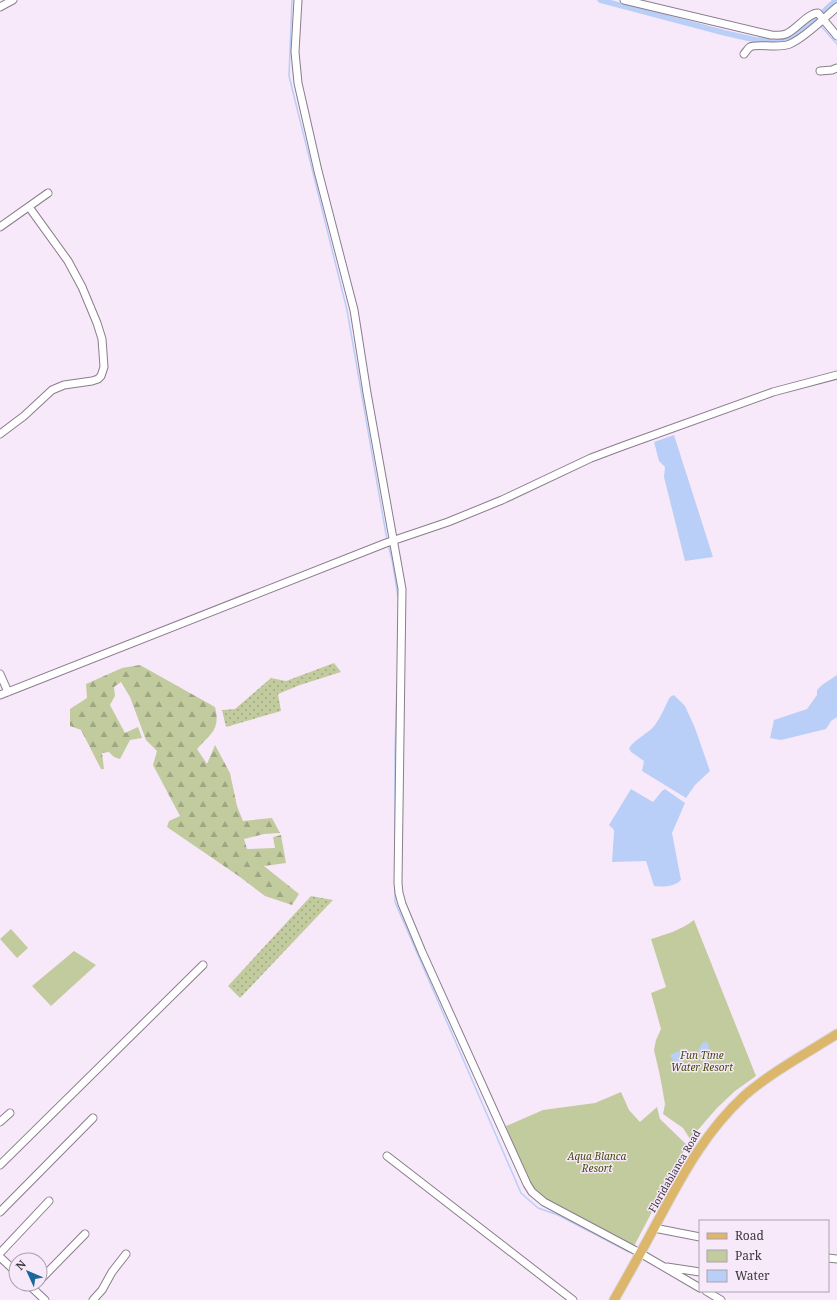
<svg xmlns="http://www.w3.org/2000/svg" width="837" height="1300" viewBox="0 0 837 1300" font-family="'Noto Serif',serif">
	<style>
		.grass { fill: url(#grass-dots) }
		.forest { fill: url(#forest-firs) }
		.green { fill: #c2cb9e }
		.water { fill: #b9cff7 }
		.lines { fill: none; stroke-linecap: round; stroke-linejoin: round }
		.stream { stroke: #b9cff7; stroke-width: 1.5 }
		.canal { stroke: #b9cff7; stroke-width: 5.5 }
		.minor-casing { stroke: #8a7d8c; stroke-width: 9 }
		.major-casing { stroke: #d8d7d8; stroke-width: 11 }
		.minor { stroke: #fff; stroke-width: 7 }
		.major { stroke: #dcb66b; stroke-width: 9 }
		.labels { text-anchor: middle; stroke-width: 3; stroke-linejoin: round; paint-order: stroke }
		.park-label { font-size: 10px; font-style: italic; fill: #434b09; stroke: #f8e9fa }
		.street-label { font-size: 10px; fill: #3b353c; stroke: #f8e9fa }
	</style>
	<defs>
		<pattern id="grass-dots" width="8" height="8" patternUnits="userSpaceOnUse"><rect width="8" height="8" fill="#c2cb9e"/><path d="M2 2h.1M6 6h.1" fill="none" stroke="#9fa682" stroke-width="1.8" stroke-linecap="round"/></pattern>
		<pattern id="forest-firs" width="22" height="20" patternUnits="userSpaceOnUse"><rect width="22" height="20" fill="#c2cb9e"/><path d="M5 1l3.5 6h-7zM16 11l3.5 6h-7z" fill="#9fa682"/></pattern>
	</defs>
	<rect width="100%" height="100%" fill="#f8e9fa"/>
	<path class="grass" d="M334,663L341,672L300,685L278,694L281,711L226,727L222,710L235,709L271,678L286,681Z
		M311,896L333,900L240,998L228,986Z"/>
	<path class="forest" d="M140,665L215,707C221,730 210,734 197,749L207,764L215,745L230,773L237,806L243,821L272,818L280,833L264,834L244,839L247,849L275,848L273,837L281,835L286,863L264,866L299,894L292,905L265,896L240,877L167,827L169,821L180,816L153,765L157,751L146,740L130,697L121,682L114,687L115,696L110,705L125,733L138,727L142,738L130,740L120,759L114,757L109,752L102,753L104,769H101L81,730L70,726V709L87,698L86,684L122,668Z"/>
	<path class="green" d="M694,920L756,1076L735,1091L717,1108L690,1139L683,1128L663,1114L665,1104L660,1076L654,1050L656,1040L661,1029L651,993L666,987L651,939C667,934 681,930 694,920Z
		M11,929L28,948L17,958L0,939Z
		M74,951L96,965L51,1006L32,986Z
		M621,1092L629,1110L640,1122L657,1107L660,1119L687,1145L633,1248L561,1209L537,1192L531,1184L521,1165L506,1126L543,1110L595,1103Z"/>
	<path class="water" d="M674,435L713,557L685,561L664,477L665,467L659,461L654,442Z
		M837,675V717L831,721L826,729L781,740L770,738L774,720L807,709L817,695V690L822,685Z
		M674,695L685,706L695,728L710,771L695,785L686,798L642,771L644,761L631,752L629,748C636,738 648,734 655,725C661,717 665,706 670,697Z
		M631,789L653,802L662,791L665,789L685,803L672,833L681,880C674,887 663,887 654,886L646,861L612,862L614,833V830L609,825Z
		M707,1042L709,1045L708,1050L713,1058L711,1060L705,1061L702,1055L699,1054L698,1051L702,1043Z
		M686,1048L690,1056L675,1064L670,1055Z"/>
	<g class="lines">
		<path class="stream" d="M292,0L289,76L347,310L387,540
			M820,25L837,44
			M388,544L392,560L398,597
			M395,857V751L397,683
			M395,885V902L521,1193L538,1208L558,1215L629,1252"/>
		<path class="canal" d="M600,0L725,33L756,40H787L818,16
			M822,13L836,0"/>
		<defs>
			<path id="minor" d="M298,0L295,52L298,83L318,171L354,310L367,393L402,589L398,883L399,893L402,904L422,952L527,1184L532,1192L544,1202L640,1253L700,1288
				M624,0L771,35C776,35 781,36 786,34C796,30 808,13 818,13L837,36
				M0,7L13,0
				M744,54C746,52 748,48 750,47C757,43 779,49 790,44C806,37 824,18 837,7
				M820,71L832,70L837,68
				M0,227L48,193
				M0,434L24,416L52,390L64,385L92,381L98,379L101,376L104,367L102,339L97,323L82,287L68,261L29,207
				M0,674L8,692
				M0,695L386,543L448,522L502,500L591,458L623,446L773,392L837,375
				M0,1122L10,1113
				M387,1156L573,1300
				M0,1165L203,965
				M0,1212L93,1118
				M654,1228L700,1237
				M0,1253L49,1201
				M0,1257L16,1272
				M828,1258L837,1259
				M667,1267L700,1272
				M40,1280L85,1234
				M28,1284L45,1300
				M706,1291L721,1300
				M93,1300L102,1290L112,1272L126,1254"/>
			<path id="major" d="M614,1300C630,1272 646,1243 661,1215C684,1172 707,1130 744,1096C770,1073 807,1053 837,1034"/>
		</defs>
		<use href="#minor" class="minor-casing"/>
		<use href="#major" class="major-casing"/>
		<use href="#minor" class="minor"/>
		<use href="#major" class="major"/>
	</g>
	<g class="labels">
		<g class="park-label">
			<text x="702" y="1059">Fun Time<tspan x="702" dy="12">Water Resort</tspan></text>
			<text x="597" y="1160">Aqua Blanca<tspan x="597" dy="12">Resort</tspan></text>
		</g>
		<g class="street-label">
			<text transform="translate(674 1171) rotate(-60)" y="4">Floridablanca Road</text>
		</g>
	</g>
	<rect x="699" y="1220" width="130" height="72" fill="#f8e9fa" stroke="#aca1ae"/>
	<rect x="707" y="1233" width="20" height="6" fill="#dcb66b" stroke="#aca1ae"/>
	<text x="735" y="1240" font-size="12" fill="#3b353c">Road</text>
	<rect x="707" y="1250" width="20" height="12" fill="#c2cb9e" stroke="#aca1ae"/>
	<text x="735" y="1260" font-size="12" fill="#3b353c">Park</text>
	<rect x="707" y="1270" width="20" height="12" fill="#b9cff7" stroke="#aca1ae"/>
	<text x="735" y="1280" font-size="12" fill="#3b353c">Water</text>
	<g transform="translate(28 1272) rotate(314)"><circle r="19" fill="#f8e9fa" stroke="#aca1ae"/>
	<path d="M0-3L7 15L0 10L-7 15Z" fill="#1a679a"/>
	<text y="-6" font-size="11" font-weight="bold" text-anchor="middle" fill="#3b353c">N</text>
	</g>
</svg>
